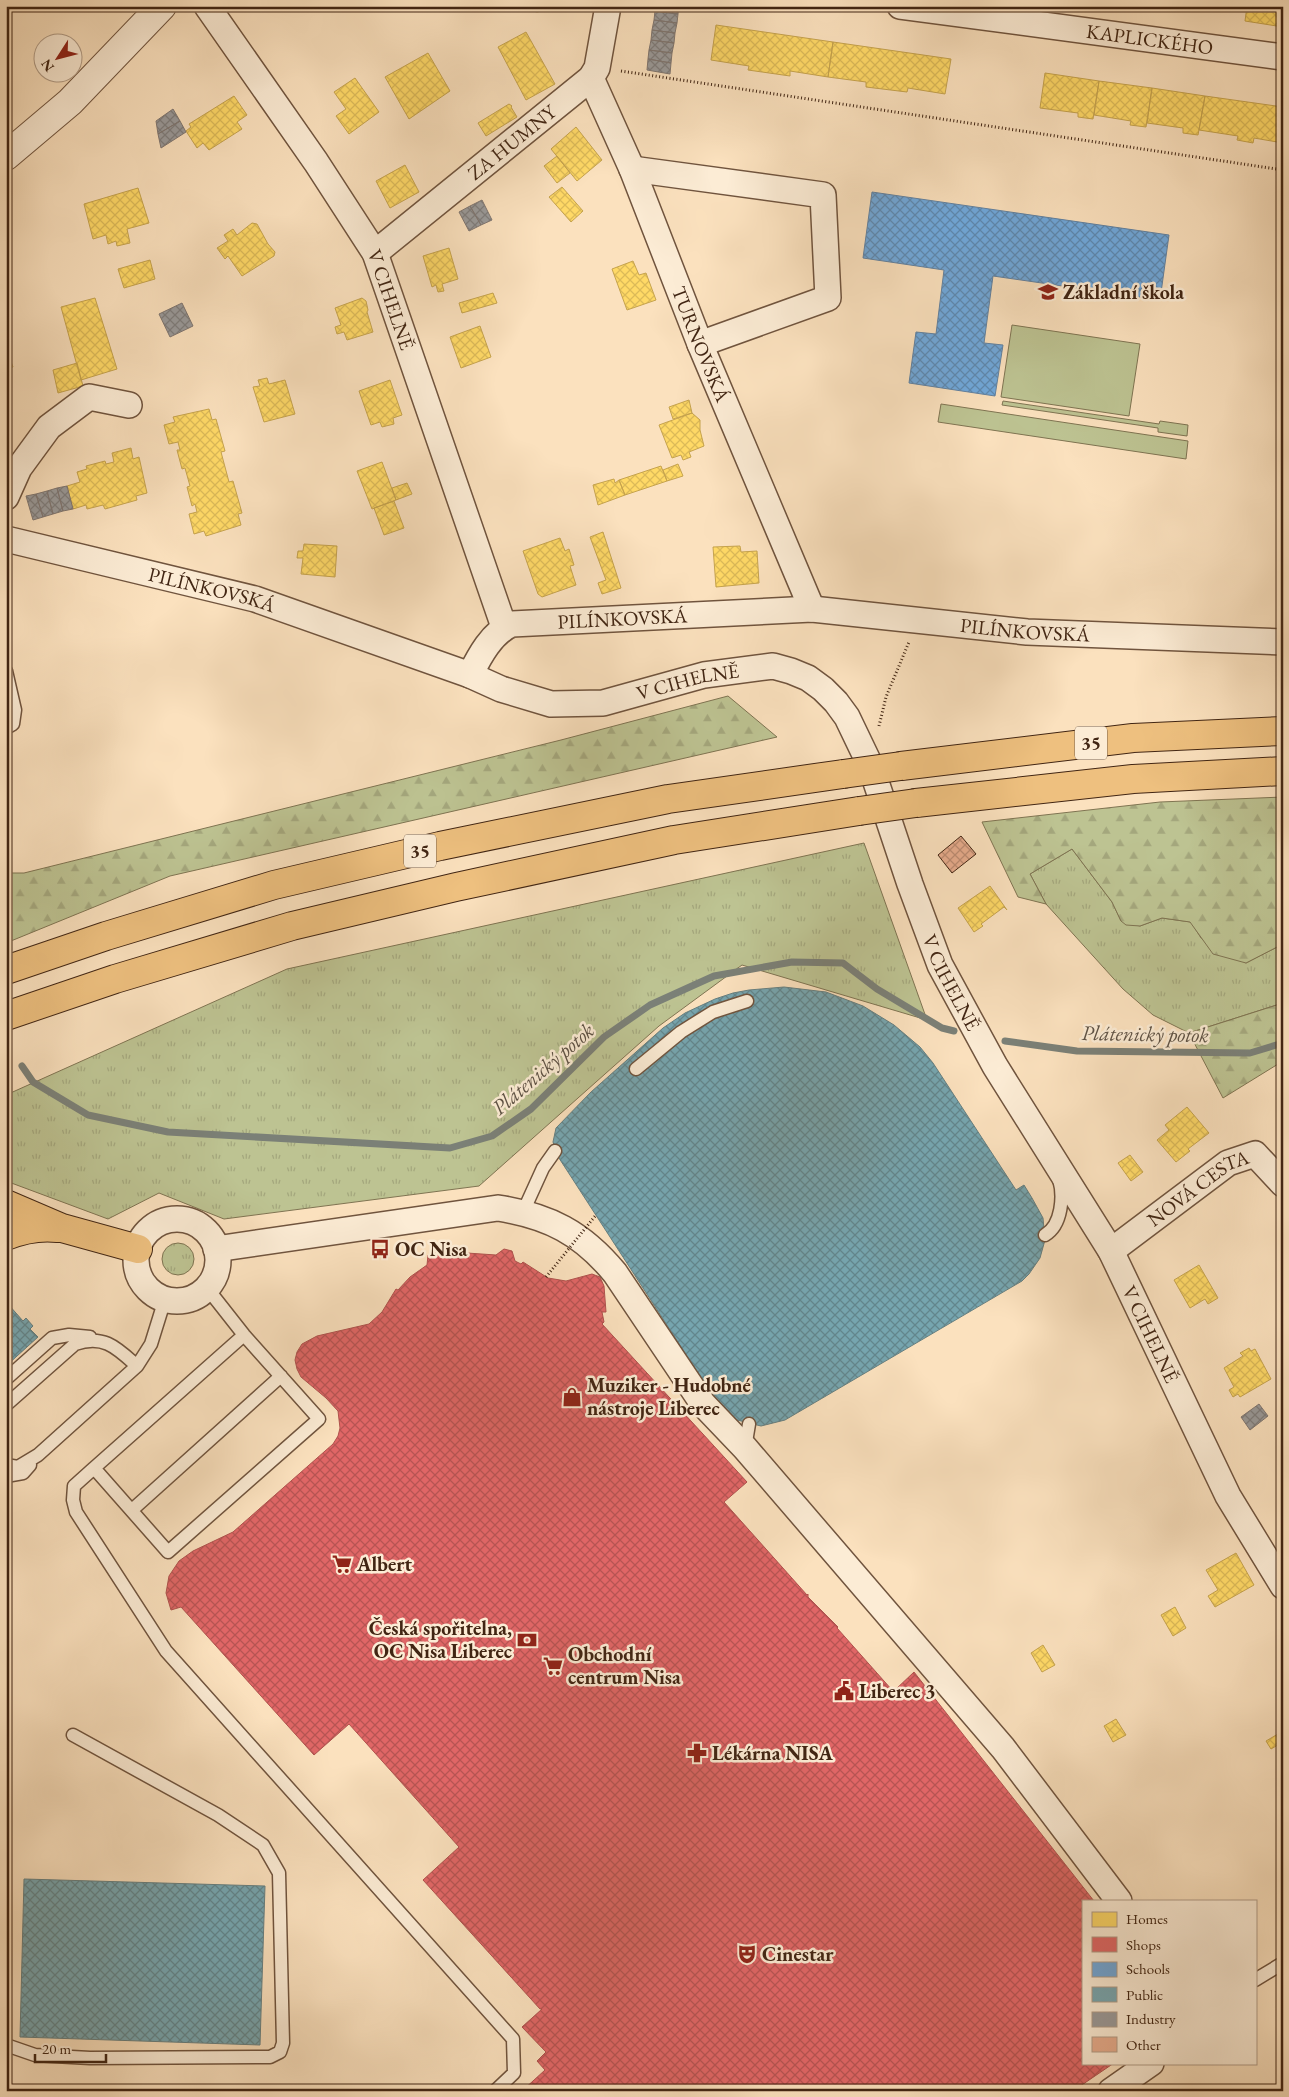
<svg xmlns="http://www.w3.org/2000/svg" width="1289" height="2097" viewBox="0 0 1289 2097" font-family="'EB Garamond',serif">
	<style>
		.grass { fill: url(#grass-tufts); stroke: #7f7452 }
		.forest { fill: url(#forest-firs); stroke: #7f7452 }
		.pitch { fill: #bdc392; stroke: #7f7452 }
		.homes { fill: url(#homes-cross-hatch); stroke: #c6a34d }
		.shops { fill: url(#shops-cross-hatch); stroke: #b0524d }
		.schools { fill: url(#schools-cross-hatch); stroke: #6181a0 }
		.public { fill: url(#public-cross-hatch); stroke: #667f80 }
		.industry { fill: url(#industry-cross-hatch); stroke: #7f7671 }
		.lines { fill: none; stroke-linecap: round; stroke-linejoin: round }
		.stream { stroke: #7b8077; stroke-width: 7 }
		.building { fill: url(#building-cross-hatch); stroke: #412513 }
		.service-casing { stroke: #70543e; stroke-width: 15 }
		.minor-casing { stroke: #70543e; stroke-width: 28 }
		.tertiary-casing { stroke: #70543e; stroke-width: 30 }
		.trunk-casing { stroke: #412513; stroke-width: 30 }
		.path { stroke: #412513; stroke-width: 3; stroke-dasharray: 1 2.5; stroke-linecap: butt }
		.service { stroke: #fcecd5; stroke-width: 12 }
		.minor { stroke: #fcecd5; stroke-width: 25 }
		.tertiary { stroke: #fcecd5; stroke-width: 28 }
		.trunk { stroke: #eec07f; stroke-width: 28 }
		.trunk-bridge-casing { stroke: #412513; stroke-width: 30; stroke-linecap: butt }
		.path-bridge { stroke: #412513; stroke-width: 3; stroke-dasharray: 1 2.5; stroke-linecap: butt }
		.trunk-bridge { stroke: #eec07f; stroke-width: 28 }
		.labels { text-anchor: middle; stroke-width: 5; stroke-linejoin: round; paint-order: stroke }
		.shield { fill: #fcecd5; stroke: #79614d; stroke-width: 1 }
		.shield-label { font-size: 19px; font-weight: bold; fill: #412513 }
		.street-label { font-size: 20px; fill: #412513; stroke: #fcecd5 }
		.poi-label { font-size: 20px; font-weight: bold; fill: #412513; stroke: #fcecd5; text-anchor: start }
		.water-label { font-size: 21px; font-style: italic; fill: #5e5245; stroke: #fcecd5 }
	</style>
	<defs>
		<pattern id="grass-tufts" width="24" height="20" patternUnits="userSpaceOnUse" patternTransform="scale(1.25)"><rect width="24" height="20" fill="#bdc392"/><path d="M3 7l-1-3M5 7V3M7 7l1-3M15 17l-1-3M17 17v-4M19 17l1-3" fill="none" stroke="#a4a77d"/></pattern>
		<pattern id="forest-firs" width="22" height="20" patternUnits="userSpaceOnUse" patternTransform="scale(1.25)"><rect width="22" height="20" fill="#bdc392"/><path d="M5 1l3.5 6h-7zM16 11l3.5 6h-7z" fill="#a4a77d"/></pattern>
		<pattern id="homes-cross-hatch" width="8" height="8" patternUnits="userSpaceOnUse" patternTransform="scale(1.25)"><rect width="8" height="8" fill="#ffd966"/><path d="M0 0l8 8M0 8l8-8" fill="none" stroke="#dcba58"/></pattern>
		<pattern id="shops-cross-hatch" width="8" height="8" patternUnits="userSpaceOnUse" patternTransform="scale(1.25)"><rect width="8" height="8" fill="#e06666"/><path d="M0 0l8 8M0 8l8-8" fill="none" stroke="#b75453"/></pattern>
		<pattern id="schools-cross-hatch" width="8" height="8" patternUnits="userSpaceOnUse" patternTransform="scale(1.25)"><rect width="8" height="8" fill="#6fa8dc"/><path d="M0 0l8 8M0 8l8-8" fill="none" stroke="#5d89b1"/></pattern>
		<pattern id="public-cross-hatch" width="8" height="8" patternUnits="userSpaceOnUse" patternTransform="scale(1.25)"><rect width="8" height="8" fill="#76a5af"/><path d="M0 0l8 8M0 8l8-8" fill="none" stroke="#62868d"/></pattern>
		<pattern id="industry-cross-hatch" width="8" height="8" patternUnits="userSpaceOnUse" patternTransform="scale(1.25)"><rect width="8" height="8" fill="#999"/><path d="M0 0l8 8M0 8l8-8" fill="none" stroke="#7e7d7c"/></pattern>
		<pattern id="building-cross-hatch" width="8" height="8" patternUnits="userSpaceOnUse" patternTransform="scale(1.25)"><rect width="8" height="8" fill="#e7ac8d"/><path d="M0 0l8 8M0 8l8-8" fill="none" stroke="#bd8c72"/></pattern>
	</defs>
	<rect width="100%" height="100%" fill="#fbe1be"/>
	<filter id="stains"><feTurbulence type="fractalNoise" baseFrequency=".004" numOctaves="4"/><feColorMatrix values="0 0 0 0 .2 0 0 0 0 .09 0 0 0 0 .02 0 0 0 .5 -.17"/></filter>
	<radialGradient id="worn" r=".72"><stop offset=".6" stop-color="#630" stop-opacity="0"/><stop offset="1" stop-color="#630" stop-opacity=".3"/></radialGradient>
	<path class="grass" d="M864,843L927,1020L742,965L659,1026L479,1186L224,1219L159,1193L108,1219L6,1181V1095L287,969Z
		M1072,849L1112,902L1121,921L1140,926L1162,918L1191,922L1201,938L1246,963L1283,944V1003L1189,1033L1153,1015L1123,989L1046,904L1030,874Z
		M162 1259a16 16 0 1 1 32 0a16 16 0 1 1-32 0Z"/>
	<path class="forest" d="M728,696L777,737L170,876L6,943V873H24L561,740Z
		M1283,797V944L1246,963L1213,954L1190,922L1162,918L1140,926L1126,925L1121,921L1112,902L1072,849L1030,874L1046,904L1018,897L982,822L1160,802Z
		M1283,1003V1061L1223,1098L1189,1033Z"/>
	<path class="pitch" d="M1012,325L1140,344L1129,416L1001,397Z
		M1003,401L1159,424L1160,421L1188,425L1187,436L1158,432V428L1002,405Z
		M941,404L1188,441L1186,459L938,422Z"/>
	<path class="homes" d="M530,6H555V8L537,12L533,11Z
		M1247,6H1283V27L1245,21Z
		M716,25L833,42L828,77L790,71V76L748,70L749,66L711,60Z
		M526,32L555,84L526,100L498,47Z
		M833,42L951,59L945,94L908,88L907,92L866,87V82L828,77Z
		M428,53L450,91L409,119L385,77Z
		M1045,73L1099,81L1093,119L1078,117V113L1040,108Z
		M355,78L379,112L349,134L336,116L346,109L334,92Z
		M1099,81L1152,88L1146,127L1130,125L1131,121L1094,115Z
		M1152,88L1205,96L1198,135L1183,133V128L1147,123Z
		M234,96L247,115L237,122L242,129L209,150L203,143L197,148L186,131L191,127L189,124Z
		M1205,96L1283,107V143L1254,138L1253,143L1237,140L1238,136L1199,130Z
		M509,104L512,106L511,107L517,117L486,136L478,123Z
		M576,127L602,160L577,181L551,149Z
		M557,156L570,173L557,183L544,166Z
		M405,165L419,192L390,208L376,181Z
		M562,187L583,211L571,222L549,197Z
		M138,188L149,223L127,229L130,243L117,246L116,241L108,244L106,235L93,239L84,204Z
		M252,223L257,224L268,244L275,252L274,256L242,276L228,256L225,259L217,248L228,241L224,235L233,229L237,235Z
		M449,248L458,279L442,284L444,291L438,292L436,285L432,287L423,256Z
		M150,260L155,279L124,288L118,269Z
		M633,261L639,275L646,273L656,300L627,310L612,269Z
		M493,293L497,303L462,313L459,303Z
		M95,298L117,369L81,380L61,307Z
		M362,298L366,301L368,310L367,312L373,332L347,340L344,332L337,334L335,327L341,325L335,308Z
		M480,326L491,357L461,368L450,337Z
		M6,348L13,367L6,369Z
		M77,363L83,386L58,393L53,370Z
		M267,378L269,384L285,380L295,414L264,422L253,387L260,386L258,380Z
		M390,380L402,415L393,418L394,424L382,427L380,422L371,425L359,391Z
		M689,400L692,413L673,419L669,407Z
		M209,409L212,420L216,419L225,451L221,452L229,482L233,481L242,513L238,514L241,525L206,536L204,531L194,534L189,514L197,512L195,504L192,506L187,487L190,486L185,468L182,469L177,450H180L178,442L169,444L164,425L175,422L173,417Z
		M692,413L700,420V430L704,446L689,452L691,457L683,460L681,455L672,458L659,425Z
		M131,448L133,459L139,457L147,493L136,496L137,500L105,509L103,505L87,509L86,505L73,509L67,486L80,482L77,472L87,469L86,466L105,461L106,464L114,462L112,453Z
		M382,462L396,500L372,509L357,471Z
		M678,464L683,476L667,481L663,470Z
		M661,466L667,481L625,495L619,480Z
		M614,479L615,483L619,480L625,495L598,505L593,485Z
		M407,483L412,494L396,500L392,488Z
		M394,501L404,528L384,535L374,508Z
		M603,532L621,588L602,594L598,583L606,580L590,537Z
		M560,538L565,551L569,549L574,565L570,566L576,585L542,597L538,594L523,551Z
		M304,544L337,546L335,577L301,574L303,558H297L298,551H303Z
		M740,546L741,552L757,551L759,583L716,587L713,547Z
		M990,886L1007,910L1004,907L981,924L983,926L974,932L958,908Z
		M1187,1107L1209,1133L1188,1149L1190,1151L1176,1162L1157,1140L1169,1130L1165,1125Z
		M1130,1155L1143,1172L1131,1181L1118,1163Z
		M1199,1265L1218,1298L1208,1304L1205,1299L1190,1308L1174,1280Z
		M1249,1348L1251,1351L1255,1349L1271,1379L1240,1397L1238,1394L1233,1397L1229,1390L1234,1387L1224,1368L1243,1356L1240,1353Z
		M1236,1553L1254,1585L1215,1607L1208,1596L1218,1590L1206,1570Z
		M1175,1607L1186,1628L1173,1636L1161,1615Z
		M1043,1645L1055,1665L1042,1672L1031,1653Z
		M1116,1719L1126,1735L1113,1742L1104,1726Z
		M1283,1731V1742L1271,1749L1266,1741Z"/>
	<path class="shops" d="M504,1249L512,1251L515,1261L521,1264L523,1262L548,1278L566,1281L592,1274L600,1277L604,1286L606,1312H602L604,1322L602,1324L747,1482L724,1502L807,1595L808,1594V1597L838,1627L837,1628L892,1690H895L914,1672L1094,1901H1083V2063H1114L1073,2091H522L545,2070L537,2061L546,2052L522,2027L542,2009H540L423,1880L459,1847L349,1724L314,1755L181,1607L171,1610L166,1593L169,1576L179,1561L193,1551L233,1532L333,1444L338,1436L340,1428L338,1411L326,1398L301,1377L297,1369L295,1360L297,1352L302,1344L317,1336L369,1324L382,1312L396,1289L398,1290L410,1277L427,1265L428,1255L433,1252L442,1253L446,1257L467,1253L496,1255Z"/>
	<path class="schools" d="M872,192L1169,235L1160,300L993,276L984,343L1003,345L995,396L909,383L916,332L936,334L944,270L863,258Z"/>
	<path class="public" d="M784,987L826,992L863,1006L894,1025L920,1047L933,1063L1016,1190L1024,1185L1032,1198L1043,1218L1045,1240L1040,1258L1029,1274L1022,1281L785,1420L761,1426L737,1420L718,1404L557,1155L553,1142L556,1128L591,1092L663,1028L685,1013L715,999L733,993L749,990Z
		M8,1304L23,1321L26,1318L33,1326L30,1329L38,1337L6,1366V1306Z
		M24,1879L265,1886L260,2045L20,2037Z"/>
	<path class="industry" d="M655,6H679L678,14L655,11Z
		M655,11L678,14L677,23L654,20Z
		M654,20L677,23L675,33L652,30Z
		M652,30L675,33L674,43L651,40Z
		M651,40L674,43L672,53L649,50Z
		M649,50L672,53L671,63L648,59Z
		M648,59L671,63L670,74L647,70Z
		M173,109L180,121L158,134L156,121Z
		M180,121L186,132L161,148L158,134Z
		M482,200L492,220L481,225L470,206Z
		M470,206L481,225L469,231L459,212Z
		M182,303L193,326L170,337L159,314Z
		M67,486L73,509L63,511L57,488Z
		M57,488L63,511L53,514L47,491Z
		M47,491L53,514L43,517L36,494Z
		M36,494L43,517L33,520L26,496Z
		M1259,1404L1268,1416L1250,1430L1241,1417Z"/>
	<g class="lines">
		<path class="stream" d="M1005,1041L1077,1051L1250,1053L1283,1043
			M22,1066L33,1082L88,1115L168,1132L450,1148L492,1136L531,1109L604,1037L650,1005L714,976L792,962L843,963L877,989L942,1028L954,1031"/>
	</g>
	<path class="building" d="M961,836L976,854L952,873L938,855Z"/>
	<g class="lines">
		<defs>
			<path id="service" d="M6,671L15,710L13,724L6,728
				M636,1069L681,1032L713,1012L747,1001
				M523,1212L543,1168L555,1151
				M1045,1235C1062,1225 1064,1196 1059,1179
				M207,1288L244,1335L319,1419L168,1552L94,1468L244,1335
				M137,1366L151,1344L165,1299
				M6,1379L52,1338L69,1335L90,1337
				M6,1405L75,1344C104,1334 117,1348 137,1366L38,1455L18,1467L6,1465
				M745,1448L749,1424
				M94,1468L74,1486L73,1500L76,1512L166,1651L513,2039L514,2073L495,2091
				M6,1476L23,1473L30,1465
				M132,1510L281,1376
				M1255,1980L1283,1963
				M6,2045L35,2055L90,2058L270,2057L280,2052L283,2043L279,1873L263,1845L218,1815L73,1735"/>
			<g id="minor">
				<path id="s1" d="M207,6L316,162L375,253L504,627"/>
				<path id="s2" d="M900,6L1283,57"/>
				<path id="s3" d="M591,78L632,169L700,344L812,609"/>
				<path d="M632,169L823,195L828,298L700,344"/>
				<path id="s4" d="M375,253L591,78L597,68L608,6"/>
				<path d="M6,497L19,468L49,427L89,397L129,405"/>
				<path id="s5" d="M6,539L255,599L470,675L501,689L551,704L603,703L704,675L773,666L791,671L808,678L823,689L836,702L847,717L871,767L910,884L940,965L995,1066L1111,1251L1228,1496L1283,1586"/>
				<path id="s6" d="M470,675C479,657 492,632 512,624L812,609L1027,632L1283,642"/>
				<circle cx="177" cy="1260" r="41"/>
				<path d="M216,1249L498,1208C549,1216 582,1233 615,1273L703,1404L745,1448L1003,1748L1119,1901"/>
				<path id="s7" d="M1111,1251L1228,1163L1255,1154L1283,1184"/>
				<path d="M1111,2091L1151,2063"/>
			</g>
			<path id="tertiary" d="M6,156L70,102L162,6"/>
			<path id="trunk" d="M901,766L1133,738L1283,731
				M916,803L1133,779L1283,771
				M6,970L106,936L274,885L440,846L668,799L843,774
				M6,1016L115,979L292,926L456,887L674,840L859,811
				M6,1204L62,1228L138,1249
				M6,1236C23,1229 40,1226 58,1228"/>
		</defs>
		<use href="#service" class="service-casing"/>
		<use href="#minor" class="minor-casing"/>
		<use href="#tertiary" class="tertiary-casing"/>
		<use href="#trunk" class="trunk-casing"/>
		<path class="path" d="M621,71L1283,170
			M879,726L886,697L909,642"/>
		<use href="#service" class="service"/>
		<use href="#minor" class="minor"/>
		<use href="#tertiary" class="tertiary"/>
		<use href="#trunk" class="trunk"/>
		<defs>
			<path id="trunk-bridge" d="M843,774L901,766
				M859,811L916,803"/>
		</defs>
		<use href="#trunk-bridge" class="trunk-bridge-casing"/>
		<path class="path-bridge" d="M546,1277L596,1215"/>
		<use href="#trunk-bridge" class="trunk-bridge"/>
	</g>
	<defs>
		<symbol id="school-bare" viewBox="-9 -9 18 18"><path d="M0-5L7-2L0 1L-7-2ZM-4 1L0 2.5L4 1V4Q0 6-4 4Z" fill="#8f2418" stroke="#fcecd5" stroke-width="2.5" paint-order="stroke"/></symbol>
		<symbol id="bus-bare" viewBox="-9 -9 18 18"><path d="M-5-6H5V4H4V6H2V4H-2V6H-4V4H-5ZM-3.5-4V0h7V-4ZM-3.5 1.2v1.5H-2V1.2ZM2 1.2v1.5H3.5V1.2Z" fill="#8f2418" stroke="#fcecd5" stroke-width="2.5" paint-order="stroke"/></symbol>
		<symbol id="shop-bare" viewBox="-9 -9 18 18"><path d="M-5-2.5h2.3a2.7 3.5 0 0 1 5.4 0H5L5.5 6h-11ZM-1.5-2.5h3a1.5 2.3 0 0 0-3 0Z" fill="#8f2418" stroke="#fcecd5" stroke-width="2.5" paint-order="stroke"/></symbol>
		<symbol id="supermarket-bare" viewBox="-9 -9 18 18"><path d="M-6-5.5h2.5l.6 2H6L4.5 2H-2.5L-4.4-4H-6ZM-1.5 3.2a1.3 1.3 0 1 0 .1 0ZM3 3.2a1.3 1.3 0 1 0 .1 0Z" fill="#8f2418" stroke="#fcecd5" stroke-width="2.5" paint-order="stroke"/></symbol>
		<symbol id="bank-bare" viewBox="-9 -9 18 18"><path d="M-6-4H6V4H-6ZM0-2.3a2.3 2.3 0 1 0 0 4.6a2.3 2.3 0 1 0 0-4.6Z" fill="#8f2418" stroke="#fcecd5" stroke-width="2.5" paint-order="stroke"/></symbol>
		<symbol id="civic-bare" viewBox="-9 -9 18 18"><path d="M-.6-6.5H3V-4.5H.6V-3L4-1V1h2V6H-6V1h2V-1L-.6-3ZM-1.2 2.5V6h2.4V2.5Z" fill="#8f2418" stroke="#fcecd5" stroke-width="2.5" paint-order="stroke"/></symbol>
		<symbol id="pharmacy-bare" viewBox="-9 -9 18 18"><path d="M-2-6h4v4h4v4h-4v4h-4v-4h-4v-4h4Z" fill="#8f2418" stroke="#fcecd5" stroke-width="2.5" paint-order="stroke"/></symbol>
		<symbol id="theatre-bare" viewBox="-9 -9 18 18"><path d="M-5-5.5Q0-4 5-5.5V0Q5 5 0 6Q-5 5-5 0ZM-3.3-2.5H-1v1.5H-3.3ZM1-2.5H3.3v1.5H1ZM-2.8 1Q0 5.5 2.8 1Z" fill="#8f2418" stroke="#fcecd5" stroke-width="2.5" paint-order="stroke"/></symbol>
	</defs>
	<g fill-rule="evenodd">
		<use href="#school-bare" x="1034" y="278" width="28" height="28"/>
		<use href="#bus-bare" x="366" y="1235" width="28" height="28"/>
		<use href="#shop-bare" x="558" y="1383" width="28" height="28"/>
		<use href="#supermarket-bare" x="328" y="1550" width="28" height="28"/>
		<use href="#bank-bare" x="513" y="1626" width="28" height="28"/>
		<use href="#supermarket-bare" x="539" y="1652" width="28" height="28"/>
		<use href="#civic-bare" x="830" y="1677" width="28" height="28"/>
		<use href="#pharmacy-bare" x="683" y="1739" width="28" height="28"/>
		<use href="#theatre-bare" x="733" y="1940" width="28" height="28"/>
	</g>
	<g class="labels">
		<g class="shield">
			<rect x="1075" y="726.5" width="32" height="33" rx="4"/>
			<rect x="404" y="834.5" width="32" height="33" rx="4"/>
		</g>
		<g class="shield-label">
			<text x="1091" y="750">35</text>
			<text x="420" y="858">35</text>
		</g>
		<g class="street-label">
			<text dy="7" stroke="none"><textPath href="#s2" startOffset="252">KAPLICKÉHO</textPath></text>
			<text dy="7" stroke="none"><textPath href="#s4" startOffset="176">ZA HUMNY</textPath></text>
			<text dy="7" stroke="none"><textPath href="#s1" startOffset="348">V CIHELNĚ</textPath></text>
			<text dy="7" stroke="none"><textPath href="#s3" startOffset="288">TURNOVSKÁ</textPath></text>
			<text dy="7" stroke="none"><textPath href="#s5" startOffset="212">PILÍNKOVSKÁ</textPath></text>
			<text dy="7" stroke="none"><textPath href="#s6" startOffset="178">PILÍNKOVSKÁ</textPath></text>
			<text dy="7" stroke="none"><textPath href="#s6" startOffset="582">PILÍNKOVSKÁ</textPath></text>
			<text dy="7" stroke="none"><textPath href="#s5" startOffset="710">V CIHELNĚ</textPath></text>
			<text dy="7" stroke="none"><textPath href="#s5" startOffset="1175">V CIHELNĚ</textPath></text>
			<text dy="7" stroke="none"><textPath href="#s7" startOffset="108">NOVÁ CESTA</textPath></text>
			<text dy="7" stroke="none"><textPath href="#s5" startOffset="1580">V CIHELNĚ</textPath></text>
		</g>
		<g class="poi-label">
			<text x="1063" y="299">Základní škola</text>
			<text x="395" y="1256">OC Nisa</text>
			<text x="587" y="1392">Muziker - Hudobné<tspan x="587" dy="23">nástroje Liberec</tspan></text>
			<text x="357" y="1571">Albert</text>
			<text x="512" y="1635" text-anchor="end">Česká spořitelna,<tspan x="512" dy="23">OC Nisa Liberec</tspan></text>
			<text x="568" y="1661">Obchodní<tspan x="568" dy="23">centrum Nisa</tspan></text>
			<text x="859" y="1698">Liberec 3</text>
			<text x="712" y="1760">Lékárna NISA</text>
			<text x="762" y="1961">Cinestar</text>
		</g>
		<g class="water-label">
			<text transform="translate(1145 1034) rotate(1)" y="7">Plátenický potok</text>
			<text transform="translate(543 1069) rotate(-41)" y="7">Plátenický potok</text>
		</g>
	</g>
	<rect width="1289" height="2097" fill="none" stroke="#fbe1be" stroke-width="25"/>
	<rect x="8" y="8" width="1274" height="2082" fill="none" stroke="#412513" stroke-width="2.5"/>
	<rect x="12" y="12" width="1264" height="2072" fill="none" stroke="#412513"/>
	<rect x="1082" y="1900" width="175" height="165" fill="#fcecd5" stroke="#b19c87"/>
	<rect x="1092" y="1912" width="25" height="15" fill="#ffd966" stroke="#b19c87"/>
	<text x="1126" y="1924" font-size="15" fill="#412513">Homes</text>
	<rect x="1092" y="1937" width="25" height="15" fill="#e06666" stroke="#b19c87"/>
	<text x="1126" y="1950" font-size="15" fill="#412513">Shops</text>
	<rect x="1092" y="1962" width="25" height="15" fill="#6fa8dc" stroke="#b19c87"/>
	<text x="1126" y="1974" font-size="15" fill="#412513">Schools</text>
	<rect x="1092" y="1987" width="25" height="15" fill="#76a5af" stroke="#b19c87"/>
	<text x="1126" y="2000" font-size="15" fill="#412513">Public</text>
	<rect x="1092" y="2012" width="25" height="15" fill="#999999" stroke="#b19c87"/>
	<text x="1126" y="2024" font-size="15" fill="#412513">Industry</text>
	<rect x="1092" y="2037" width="25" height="15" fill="#e7ac8d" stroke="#b19c87"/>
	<text x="1126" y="2050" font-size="15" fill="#412513">Other</text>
	<g transform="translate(58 58) rotate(234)"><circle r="24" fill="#fcecd5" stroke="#b19c87"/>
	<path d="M0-4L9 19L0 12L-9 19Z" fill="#8f2418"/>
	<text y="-8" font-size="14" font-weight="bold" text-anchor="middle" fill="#412513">N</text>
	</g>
	<path d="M35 2054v8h71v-8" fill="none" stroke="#412513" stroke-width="2.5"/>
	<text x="42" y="2054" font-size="15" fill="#412513" stroke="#fcecd5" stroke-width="4" paint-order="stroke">20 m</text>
	<rect width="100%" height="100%" filter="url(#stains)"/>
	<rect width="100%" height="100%" fill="url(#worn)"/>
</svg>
